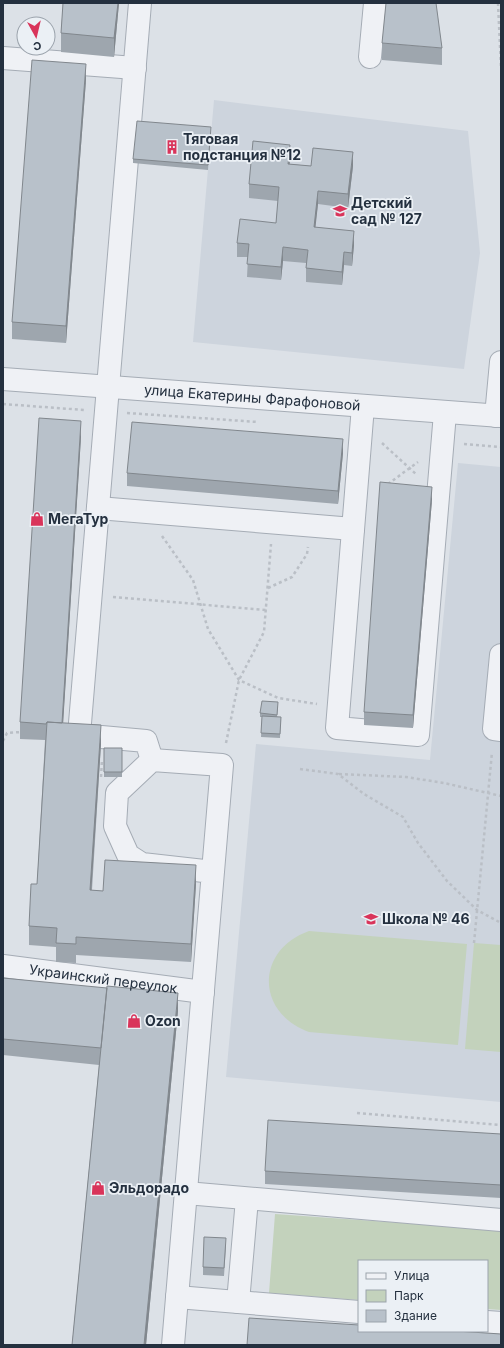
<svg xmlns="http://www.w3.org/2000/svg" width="504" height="1348" viewBox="0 0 504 1348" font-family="Inter,sans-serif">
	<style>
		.built { fill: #cdd4dd }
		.green { fill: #c3d2bc }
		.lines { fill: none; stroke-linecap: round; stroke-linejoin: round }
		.minor-casing { stroke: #a5acb5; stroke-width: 24 }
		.path { stroke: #babfc6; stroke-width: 2.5; stroke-dasharray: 3 3; stroke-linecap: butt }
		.minor { stroke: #eff1f5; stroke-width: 22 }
		.wall { fill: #9ea6ae }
		.shaded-wall { fill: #81878d }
		.building { fill: #b8c1ca; stroke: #81878d }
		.labels { text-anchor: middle; stroke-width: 3.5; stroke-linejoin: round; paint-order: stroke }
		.poi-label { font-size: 14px; font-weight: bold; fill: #24303f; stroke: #ebf0f5; text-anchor: start }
		.street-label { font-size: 14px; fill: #24303f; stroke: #ebf0f5 }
	</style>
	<rect width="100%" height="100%" fill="#dce1e7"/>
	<path class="built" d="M214,100L468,131L480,253L464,369L193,342Z
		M458,463L501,467V1102L226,1077L256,744L430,760Z"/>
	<path class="green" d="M309,931L467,944L458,1045L309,1032C255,1012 256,950 309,931Z
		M474,943L501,945V1052L465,1049Z
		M275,1214L501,1230V1310L487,1309V1261H359V1300L269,1293Z"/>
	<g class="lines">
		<defs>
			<g id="minor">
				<path d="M140,3L79,735L146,741L152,760"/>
				<path d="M370,57L375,3"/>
				<path d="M3,58L135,68"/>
				<path id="s1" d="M3,379L501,416"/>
				<path d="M363,406L337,728L418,735L445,413"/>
				<path d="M496,416L501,362"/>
				<path d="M98,508L353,529"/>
				<path d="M501,655L494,729L501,730"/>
				<path id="s2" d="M3,966L203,992"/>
				<path d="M186,1193L501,1220"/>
				<path d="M177,1297L359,1312"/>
				<path d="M238,1302L247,1199"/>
				<path d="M487,1322L501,1323"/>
				<path d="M173,1345L222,765L152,760L117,793L115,826L128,855L142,864L213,872"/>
			</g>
		</defs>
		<use href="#minor" class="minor-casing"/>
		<path class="path" d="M498,3L501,68
			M3,404L84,410
			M127,413L258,422
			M382,443L417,475
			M464,444L501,447
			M388,484L418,462
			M162,536L193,580L208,629L239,680L278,698L317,704
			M268,588L292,577L307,554L308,547
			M113,597L266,610
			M3,741L7,733L21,732
			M226,743L239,680L264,632L271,544
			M300,769L338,774L364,794L403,817L418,843L447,881L477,910L501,923
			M339,774L406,777L444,783L501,796
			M101,777L102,760
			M474,943L492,752
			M357,1113L501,1125"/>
		<use href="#minor" class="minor"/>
	</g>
	<path class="wall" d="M63,3H119L114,57L61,52V33Z
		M382,43L442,48V65L382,60Z
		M86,80L66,343L12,339V322Z
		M211,132L208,170L133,163V159Z
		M290,158V164L311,166H353L348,208L318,204L315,227L354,245L352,266L344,265L342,285L306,282V263L283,261L281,280L247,277L248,257H237V243L276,223L278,201L249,198V184Z
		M81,437L63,723L101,744L92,890L103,891L196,884L191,962L76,955V963L56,962V947L29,945V926L37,884L45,740L20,739V722Z
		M343,453L338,504L127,486V473Z
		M432,500L413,728L364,725V712Z
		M278,706L277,717H281L280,738L261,737L262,717H260V713Z
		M104,748H122V777H104Z
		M3,978L178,1011L146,1345H72L99,1065L3,1055Z
		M501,1134V1198L265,1184V1171Z
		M226,1246L224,1276L203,1275V1267Z"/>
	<path class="shaded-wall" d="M118,3H119L114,57V38Z
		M86,64V80L66,343V326Z
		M290,145V158L288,177V164Z
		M353,152V166L348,208V194Z
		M318,191V204L314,241V227Z
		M354,231V245L352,266V253Z
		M283,247V261L281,280V267Z
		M344,252V265L342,285V272Z
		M81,421V437L62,741V725Z
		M343,439V453L338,504V491Z
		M432,487V500L413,728V715Z
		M101,725V744L90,909V890Z
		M196,865V884L191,962V944Z
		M178,993V1011L146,1345H144Z"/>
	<path class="building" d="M63,3H118L114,38L61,33Z
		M386,3H436L442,48L382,43Z
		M32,60L86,64L66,326L12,322Z
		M137,121L211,127L208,165L133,159Z
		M253,141L290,145L288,164L311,166L313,148L353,152L348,194L318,191L314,227L354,231L352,253L344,252L342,272L306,268L308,250L283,247L281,267L247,264L249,244L237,243L240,219L276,223L279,187L249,184Z
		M39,418L81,421L62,723L47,722L46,724L20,722Z
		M132,422L343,439L338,491L127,473Z
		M380,482L432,487L413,715L364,712Z
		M262,701L278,702L277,715L260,713Z
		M262,716L281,717L280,734L261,733Z
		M47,722L101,725L90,890L103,891L105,860L196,865L191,944L76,937V944L56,943L57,928L29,926L31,884H37Z
		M104,748H122V772H104Z
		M3,978L107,988L101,1048L3,1039Z
		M107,986L178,993L144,1345H72Z
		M268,1120L501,1134V1185L265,1171Z
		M204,1237L226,1238L224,1268L203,1267Z
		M249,1318L359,1325V1331H456L501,1334V1345H247Z"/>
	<defs>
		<symbol id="building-bare" viewBox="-9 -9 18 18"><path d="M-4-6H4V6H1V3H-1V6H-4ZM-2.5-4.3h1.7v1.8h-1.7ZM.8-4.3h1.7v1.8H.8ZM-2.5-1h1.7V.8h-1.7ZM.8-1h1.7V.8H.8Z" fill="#d9345a" stroke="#ebf0f5" stroke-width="2.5" paint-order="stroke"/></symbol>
		<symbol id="school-bare" viewBox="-9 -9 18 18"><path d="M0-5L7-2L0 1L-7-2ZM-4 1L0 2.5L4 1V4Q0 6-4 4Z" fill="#d9345a" stroke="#ebf0f5" stroke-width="2.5" paint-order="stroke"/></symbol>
		<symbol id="shop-bare" viewBox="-9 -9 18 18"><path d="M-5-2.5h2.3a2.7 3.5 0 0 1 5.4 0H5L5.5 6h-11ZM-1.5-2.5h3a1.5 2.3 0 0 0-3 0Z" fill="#d9345a" stroke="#ebf0f5" stroke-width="2.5" paint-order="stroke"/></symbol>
	</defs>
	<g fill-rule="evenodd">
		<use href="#building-bare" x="162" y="137" width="20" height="20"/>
		<use href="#school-bare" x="330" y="201" width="20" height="20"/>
		<use href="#shop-bare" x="27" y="509" width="20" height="20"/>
		<use href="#school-bare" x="361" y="909" width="20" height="20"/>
		<use href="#shop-bare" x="124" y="1011" width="20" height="20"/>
		<use href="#shop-bare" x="88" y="1178" width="20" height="20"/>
	</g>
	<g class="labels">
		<g class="poi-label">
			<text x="183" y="144">Тяговая<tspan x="183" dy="16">подстанция №12</tspan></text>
			<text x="351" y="208">Детский<tspan x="351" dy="16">сад № 127</tspan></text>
			<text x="48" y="524">МегаТур</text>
			<text x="382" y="924">Школа № 46</text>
			<text x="145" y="1026">Ozon</text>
			<text x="109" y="1193">Эльдорадо</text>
		</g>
		<g class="street-label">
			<text dy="5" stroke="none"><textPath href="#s1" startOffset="250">улица Екатерины Фарафоновой</textPath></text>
			<text dy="5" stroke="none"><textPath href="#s2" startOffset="101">Украинский переулок</textPath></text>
		</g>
	</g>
	<rect width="504" height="1348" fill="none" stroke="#24303f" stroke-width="8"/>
	<rect x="358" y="1260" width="130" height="72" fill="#ebf0f5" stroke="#9ba3ac"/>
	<rect x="366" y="1273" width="20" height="6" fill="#eff1f5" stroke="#9ba3ac"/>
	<text x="394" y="1280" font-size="12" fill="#24303f">Улица</text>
	<rect x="366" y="1290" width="20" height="12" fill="#c3d2bc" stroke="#9ba3ac"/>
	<text x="394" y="1300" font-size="12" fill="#24303f">Парк</text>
	<rect x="366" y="1310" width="20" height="12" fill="#b8c1ca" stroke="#9ba3ac"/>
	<text x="394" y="1320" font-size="12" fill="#24303f">Здание</text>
	<g transform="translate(36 36) rotate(172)"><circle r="19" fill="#ebf0f5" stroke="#9ba3ac"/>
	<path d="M0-3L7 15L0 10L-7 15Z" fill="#d9345a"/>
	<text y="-6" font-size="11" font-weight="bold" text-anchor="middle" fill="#24303f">С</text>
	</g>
</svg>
